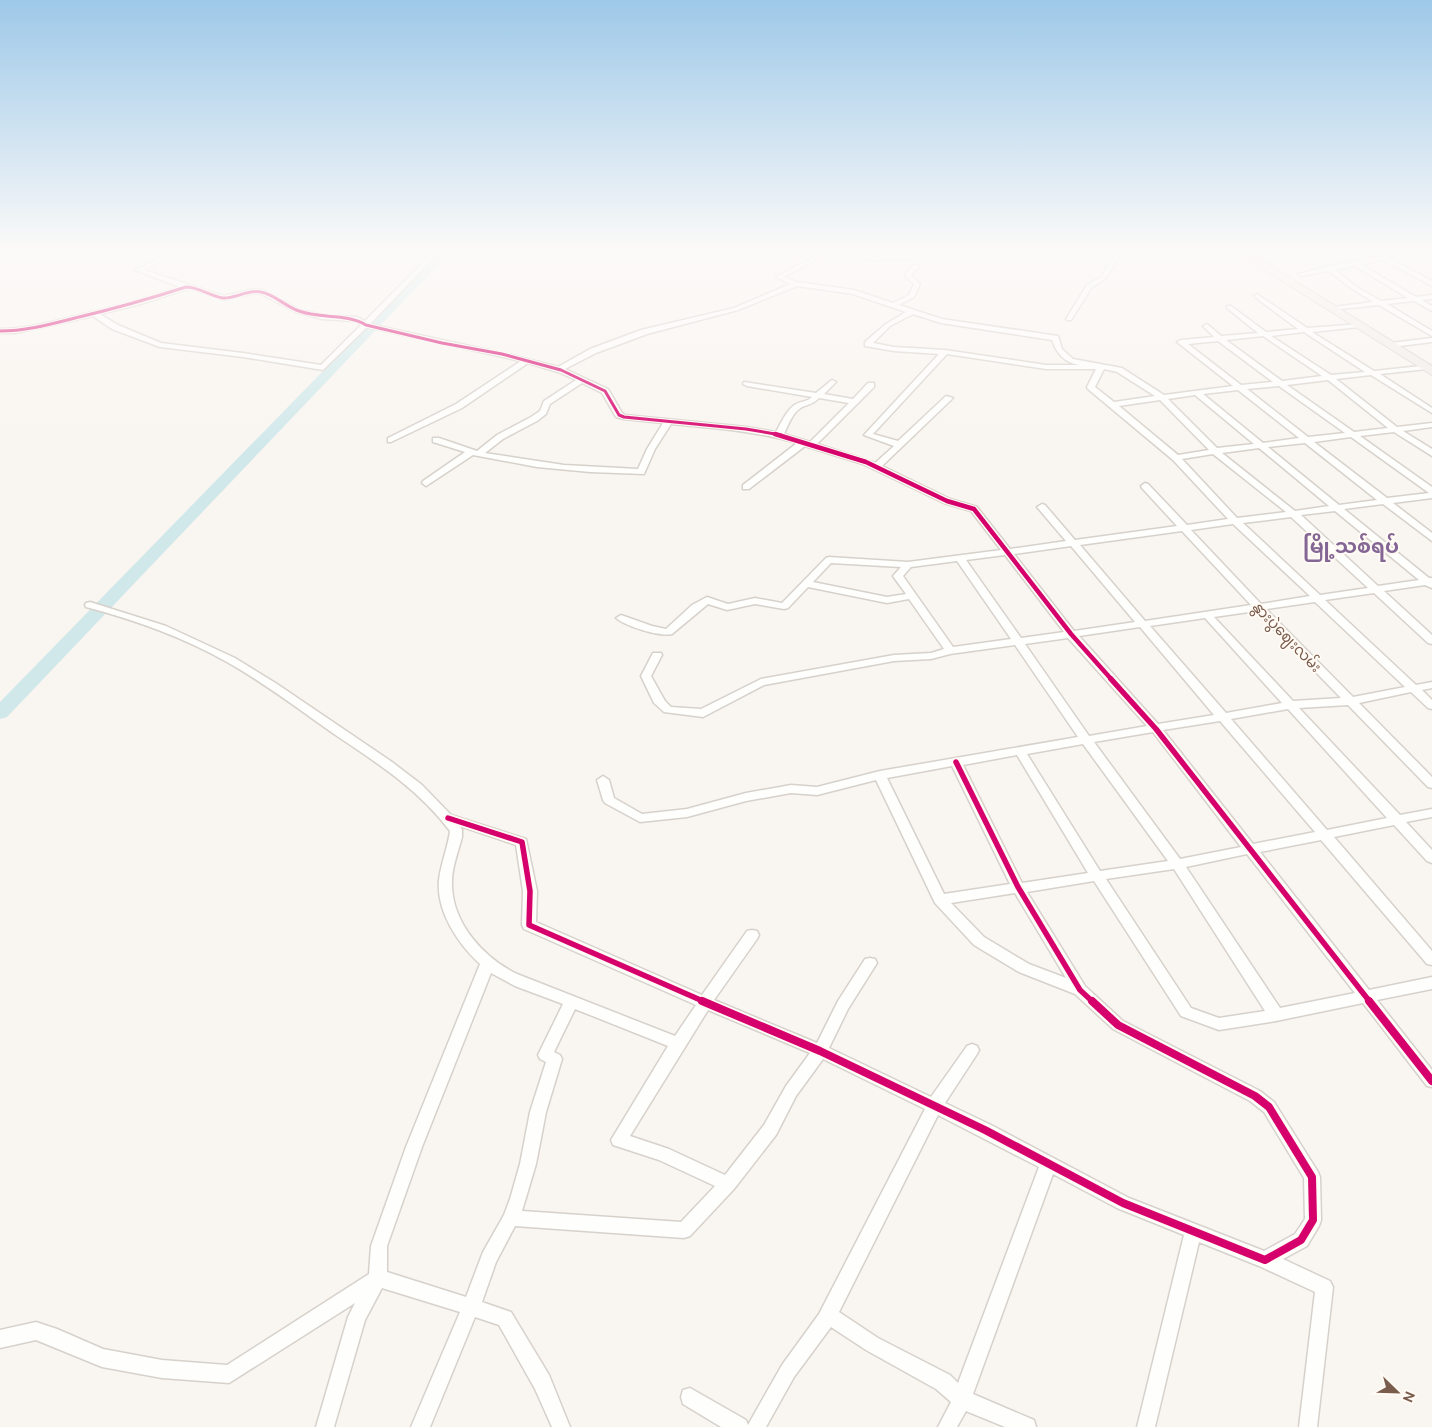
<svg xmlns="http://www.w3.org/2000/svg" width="1432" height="1427" viewBox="0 0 1432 1427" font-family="Ubuntu,'Noto Sans Myanmar',sans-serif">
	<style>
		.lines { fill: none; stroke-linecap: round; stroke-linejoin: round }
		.river { fill: #d0e8ea; fill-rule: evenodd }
		.minor-casing { stroke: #d7d1cb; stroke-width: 3 }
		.trunk-casing { stroke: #dad1cc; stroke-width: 2 }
		.minor { fill: #fefefd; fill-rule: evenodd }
		.trunk { fill: #f2ece8; fill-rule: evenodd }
		.cycleway-far3-casing { stroke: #fffaf3; stroke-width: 5 }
		.cycleway-far2-casing { stroke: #fffaf3; stroke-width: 7 }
		.cycleway-far1-casing { stroke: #fffaf3; stroke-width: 9 }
		.cycleway-casing { stroke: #fffaf3; stroke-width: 11 }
		.cycleway-far3 { stroke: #d6006c; stroke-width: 3 }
		.cycleway-far2 { stroke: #d6006c; stroke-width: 4.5 }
		.cycleway-far1 { stroke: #d6006c; stroke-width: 5.5 }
		.cycleway { stroke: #d6006c; stroke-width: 8 }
		.labels { text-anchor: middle; stroke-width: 4; stroke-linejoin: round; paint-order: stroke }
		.street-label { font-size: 15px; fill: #7a5c4d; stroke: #fffaf3 }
		.district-label { font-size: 20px; font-weight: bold; fill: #846695; stroke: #fffaf3 }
	</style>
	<rect width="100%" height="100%" fill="#f9f5f0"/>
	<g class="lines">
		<path class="river" d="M441,250H452L7,717L0,719V702Z"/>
		<defs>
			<path id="minor" d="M176,250H183L144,270L224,296L254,289L263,290L300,310L322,315L357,317L365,321L435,250H441L370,324C433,339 496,350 558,367L590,349L641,330L734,308L790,284L776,277L810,259L821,250H828L814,261L784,277L797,282L854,290L893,303L909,295L914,284L905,276C907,270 912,264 919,265V267L913,272L911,276L920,284L914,297L899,305L942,319L1058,336L1062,349L1073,359L1122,368L1164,395L1233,386L1177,342L1181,340L1214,337L1203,326L1207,324L1221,336L1258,333L1227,308V306H1231L1266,332L1298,329L1255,297L1254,296L1257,294L1307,328L1361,324V326L1359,327L1312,332L1374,371L1430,365L1431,367L1427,369L1380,374L1432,408V413L1371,375L1336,379L1397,427L1432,423V427L1403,431L1432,449V456L1394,432L1360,436L1432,487V498L1393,503L1432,533V541L1383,504L1344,509L1429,578H1432V588L1425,585L1384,591L1432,635V644L1428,643L1374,593L1325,600L1416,685L1432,682V688L1422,690L1432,700V709L1428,708L1411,692L1359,703L1432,777V788L1428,787L1348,705L1299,708L1400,815L1432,809V817L1406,822L1432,850V863L1427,861L1394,825L1334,837L1432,951V965L1427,964L1321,840L1260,852L1369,990L1432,977V989L1377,1000L1432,1070V1087L1427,1086L1363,1003L1276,1021L1219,1030L1181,1016L1094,881L1027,892L1085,986L1123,1021L1260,1091L1274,1102L1318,1172L1320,1177L1321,1220L1319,1226L1307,1246L1283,1259L1330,1281L1333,1287L1317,1427H1299L1315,1292L1259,1266L1199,1242L1155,1427H1137L1184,1235L1117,1208L1053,1174L973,1394L1034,1420L1036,1427H1005L966,1411L957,1427H938L951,1402L936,1389L866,1350L831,1327L794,1377L766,1427H721L683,1404L681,1397L683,1390L690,1388L746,1420L748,1425L782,1365L819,1314L925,1109L823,1059L796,1096L776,1135L734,1189L690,1236L684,1238L515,1226L496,1262L482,1302L511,1312L549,1375L570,1427H552L535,1389L499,1325L475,1317L430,1427H411L460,1312L382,1288L365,1320L334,1427H316L348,1317L355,1303L229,1383L162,1378L102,1367L36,1340L0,1348V1330L36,1322L57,1329L103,1349L162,1360L227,1365L369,1274L371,1246L406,1147L480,964C458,944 436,911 439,880C441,863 448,847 450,831C419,790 379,764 337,736C301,711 266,684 227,662C183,637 135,620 86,607L85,605L86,603L90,602L166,626L235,658L277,684L392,762L422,785L451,815L526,839L537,891L536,922L702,995L747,931L752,930L757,931L759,935L757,939L714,1000L817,1043L838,1001L865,959L870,958L875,959L877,963L848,1009L829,1048L931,1097L967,1046L972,1044L977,1046L979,1050L977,1054L945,1103L991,1125L1129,1198L1264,1251L1295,1234L1305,1219L1304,1178L1264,1112L1250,1101L1113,1029L1075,994L1019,972L974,945L935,903L876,780L817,795L791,793L746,801L687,817L640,822L605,803L603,800L597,780L603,776L609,780L614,798L642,814L687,809L746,793L791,785L817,787L880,771L1078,737L1015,645L950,654L931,659L894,661L764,685L703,717L664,712L654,703L641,676L653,653H661L662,655L651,676L665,701L671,707L701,709L761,679L894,655L931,653L944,649L909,599L887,603L808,587L788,608L784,609L755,604L727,610L708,604L672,634C659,637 625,626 616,618L621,615L652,626L666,629L692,605L707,597L728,604L755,598L782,603L826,558L829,557L908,562L1001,550L971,511L944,503L863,464L805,446L749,489H743V485L797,443C756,431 713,428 671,424L655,449L644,474L590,472L537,467L473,455L426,486L422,483L423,481L465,452L433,442V438H439L477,451L497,435L531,417L540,411L544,401L576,380L558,372L528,363L462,408L391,442H388V438L456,404L521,361L367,327L323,370L243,357L160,347L112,329L93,316L15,333H0V329C26,329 51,322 76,316C111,308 145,299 180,287L135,270ZM797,286L853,294L906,312L886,324L865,342V346L894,351L939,354L864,435L894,446L875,463L817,444L874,387V383H868L853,399L824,394L836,382L832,380L816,393L744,382L743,384L747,386L812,397C807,402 802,401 796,404C787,409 781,423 776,432L746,427L625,415L622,413L608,389L565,369L596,353L647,334L738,310ZM187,289H192L224,300L254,293L261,294L296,312L322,319L355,321L361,325L321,365L243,353L161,343L118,325L100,314L141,304ZM913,314L941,323L1052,340C1057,354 1064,362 1079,365H1046L945,350L894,347L873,343L890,326ZM1304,332L1365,372L1331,375L1271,336ZM1263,336L1322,376L1282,381L1226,340ZM1218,341L1273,382L1241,385L1188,344ZM947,354L1046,369H1096L1087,387L1088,389L1173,460L1228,519L1187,525L1148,484L1145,483L1141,486L1142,488L1177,526L1075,540L1045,505L1042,504L1037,507L1066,541L1010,549L977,507L950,499L882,466L953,398L946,396L898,441L873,434ZM1104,369L1117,372L1155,396L1114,402L1095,387ZM1328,380L1388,428L1354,432L1287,385ZM582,383L602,393L616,417L624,419L663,423L647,449L638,469L564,465L485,453L503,439L537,421L546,414L550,404ZM1279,386L1345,433L1308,437L1247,389ZM1238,390L1299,438L1263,443L1203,394ZM1195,395L1254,444L1217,448L1168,399ZM819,398L849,403L810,442L784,434C788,425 793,412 802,407C809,404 813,404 819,398ZM1160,400L1209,450L1178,455L1119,406ZM1351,437L1429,493L1387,498L1314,442ZM1305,443L1377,500L1339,505L1268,447ZM1259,448L1329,506L1295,511L1222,453ZM1213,454L1286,512L1237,518L1182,459ZM1335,511L1419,580L1378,586L1301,515ZM1291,517L1368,588L1320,595L1243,523ZM1233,524L1310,596L1261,604L1191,530ZM1182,531L1251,605L1145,621L1080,545ZM1071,546L1135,622L1074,631L1014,554ZM1005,555L1064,632L1021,638L966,560ZM957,561L1011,639L953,647L903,576L911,567ZM831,563L901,567L893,576L906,594L887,597L813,582ZM1315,602L1405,687L1353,697L1266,609ZM1256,611L1341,698L1293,701L1214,617ZM1205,618L1282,703L1226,713L1150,626ZM1140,627L1214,715L1158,724L1079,636ZM1068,638L1147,726L1089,736L1025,644ZM1288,709L1387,818L1327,830L1231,719ZM1220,721L1315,832L1253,844L1163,730ZM1153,732L1241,847L1180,859L1094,742ZM1083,744L1168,861L1100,871L1027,754ZM1017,755L1088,873L1022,883L963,765ZM952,766L1010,884L944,894L887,778ZM460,826L516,845L523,891L522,925L524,929L696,1005L675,1036L517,974C484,958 453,924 452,886C451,869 458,853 462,837V830ZM1247,854L1355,993L1280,1008L1186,867ZM1174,869L1265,1011L1219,1018L1191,1008L1106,879ZM1015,893L1066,978L1029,964L984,937L951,903ZM491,973L515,986L563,1004L538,1055L540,1059L546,1062L530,1112L520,1164L510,1199L504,1215L483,1252L466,1297L387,1272V1246L422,1147ZM575,1009L668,1046L611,1140L613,1145L659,1160L715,1186L681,1222L522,1211L536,1164L546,1112L562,1059L560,1055L554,1052ZM708,1010L810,1053L786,1086L764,1125L725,1175L669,1149L630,1136ZM938,1115L1039,1167L958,1383L950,1375L878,1338L839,1312Z
				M857,250H863L864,255L868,256L915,255L918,257L915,259L868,260L859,257Z
				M1118,250H1124L1105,279L1092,287L1071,320H1067L1066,319L1087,285L1101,277Z
				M1396,250H1404L1387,257L1432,281V286L1382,259L1362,265L1416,297L1432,295V299L1422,300L1432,306V311L1414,301L1387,304L1432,331V336L1379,305L1331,310V308L1333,307L1373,302L1351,288L1329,271L1301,276L1298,274L1329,266L1366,260ZM1355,266L1408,298L1381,301L1355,286L1335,270Z
				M1432,338V342L1391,347L1387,345L1391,343Z"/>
			<path id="trunk" d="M1233,250H1245L1432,366V375Z"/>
		</defs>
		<use href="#minor" class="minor-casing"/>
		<use href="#trunk" class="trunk-casing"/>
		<use href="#minor" class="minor"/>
		<use href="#trunk" class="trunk"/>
		<defs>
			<path id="cycleway-far3" d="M0,331C26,331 51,324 75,318C113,309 149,299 186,287C199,287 210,296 223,298C235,299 248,289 261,292C274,294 286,307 299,311C320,319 347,313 366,325L442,343L502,354L561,370L605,391L619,415L624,417L746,429L781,435"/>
			<path id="cycleway-far2" d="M775,434L866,462L947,501L974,509L1071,634L1112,680"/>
			<path id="cycleway-far1" d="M1111,679L1156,729L1370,1002
				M956,762L1018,887L1080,990L1093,1002
				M448,818L522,842L530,891L529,925L705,1002"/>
			<path id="cycleway" d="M702,1001L820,1051L985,1130L1123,1203L1265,1260L1301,1240L1313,1220L1312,1177L1269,1107L1255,1096L1118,1025L1092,1001
				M1369,1001L1432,1081"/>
		</defs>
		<use href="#cycleway-far3" class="cycleway-far3-casing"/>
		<use href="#cycleway-far2" class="cycleway-far2-casing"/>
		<use href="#cycleway-far1" class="cycleway-far1-casing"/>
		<use href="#cycleway" class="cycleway-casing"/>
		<use href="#cycleway-far3" class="cycleway-far3"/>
		<use href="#cycleway-far2" class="cycleway-far2"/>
		<use href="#cycleway-far1" class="cycleway-far1"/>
		<use href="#cycleway" class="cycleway"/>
	</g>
	<linearGradient id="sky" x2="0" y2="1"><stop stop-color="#9ec9e9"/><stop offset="0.56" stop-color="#fcfaf8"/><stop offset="1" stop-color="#fcfaf8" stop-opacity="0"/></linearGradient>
	<rect width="1432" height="450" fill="url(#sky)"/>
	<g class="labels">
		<g class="street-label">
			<text transform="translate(1287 637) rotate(46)" y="5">နွားပွဲဈေးလမ်း</text>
		</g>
		<g class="district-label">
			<text x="1351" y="553">မြို့သစ်ရပ်</text>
		</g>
	</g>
	<g transform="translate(1397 1392) rotate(113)" stroke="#fffaf3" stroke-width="4" paint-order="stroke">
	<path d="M0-4L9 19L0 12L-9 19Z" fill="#7a5c4d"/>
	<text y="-8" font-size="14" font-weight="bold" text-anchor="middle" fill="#7a5c4d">N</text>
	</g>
</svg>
